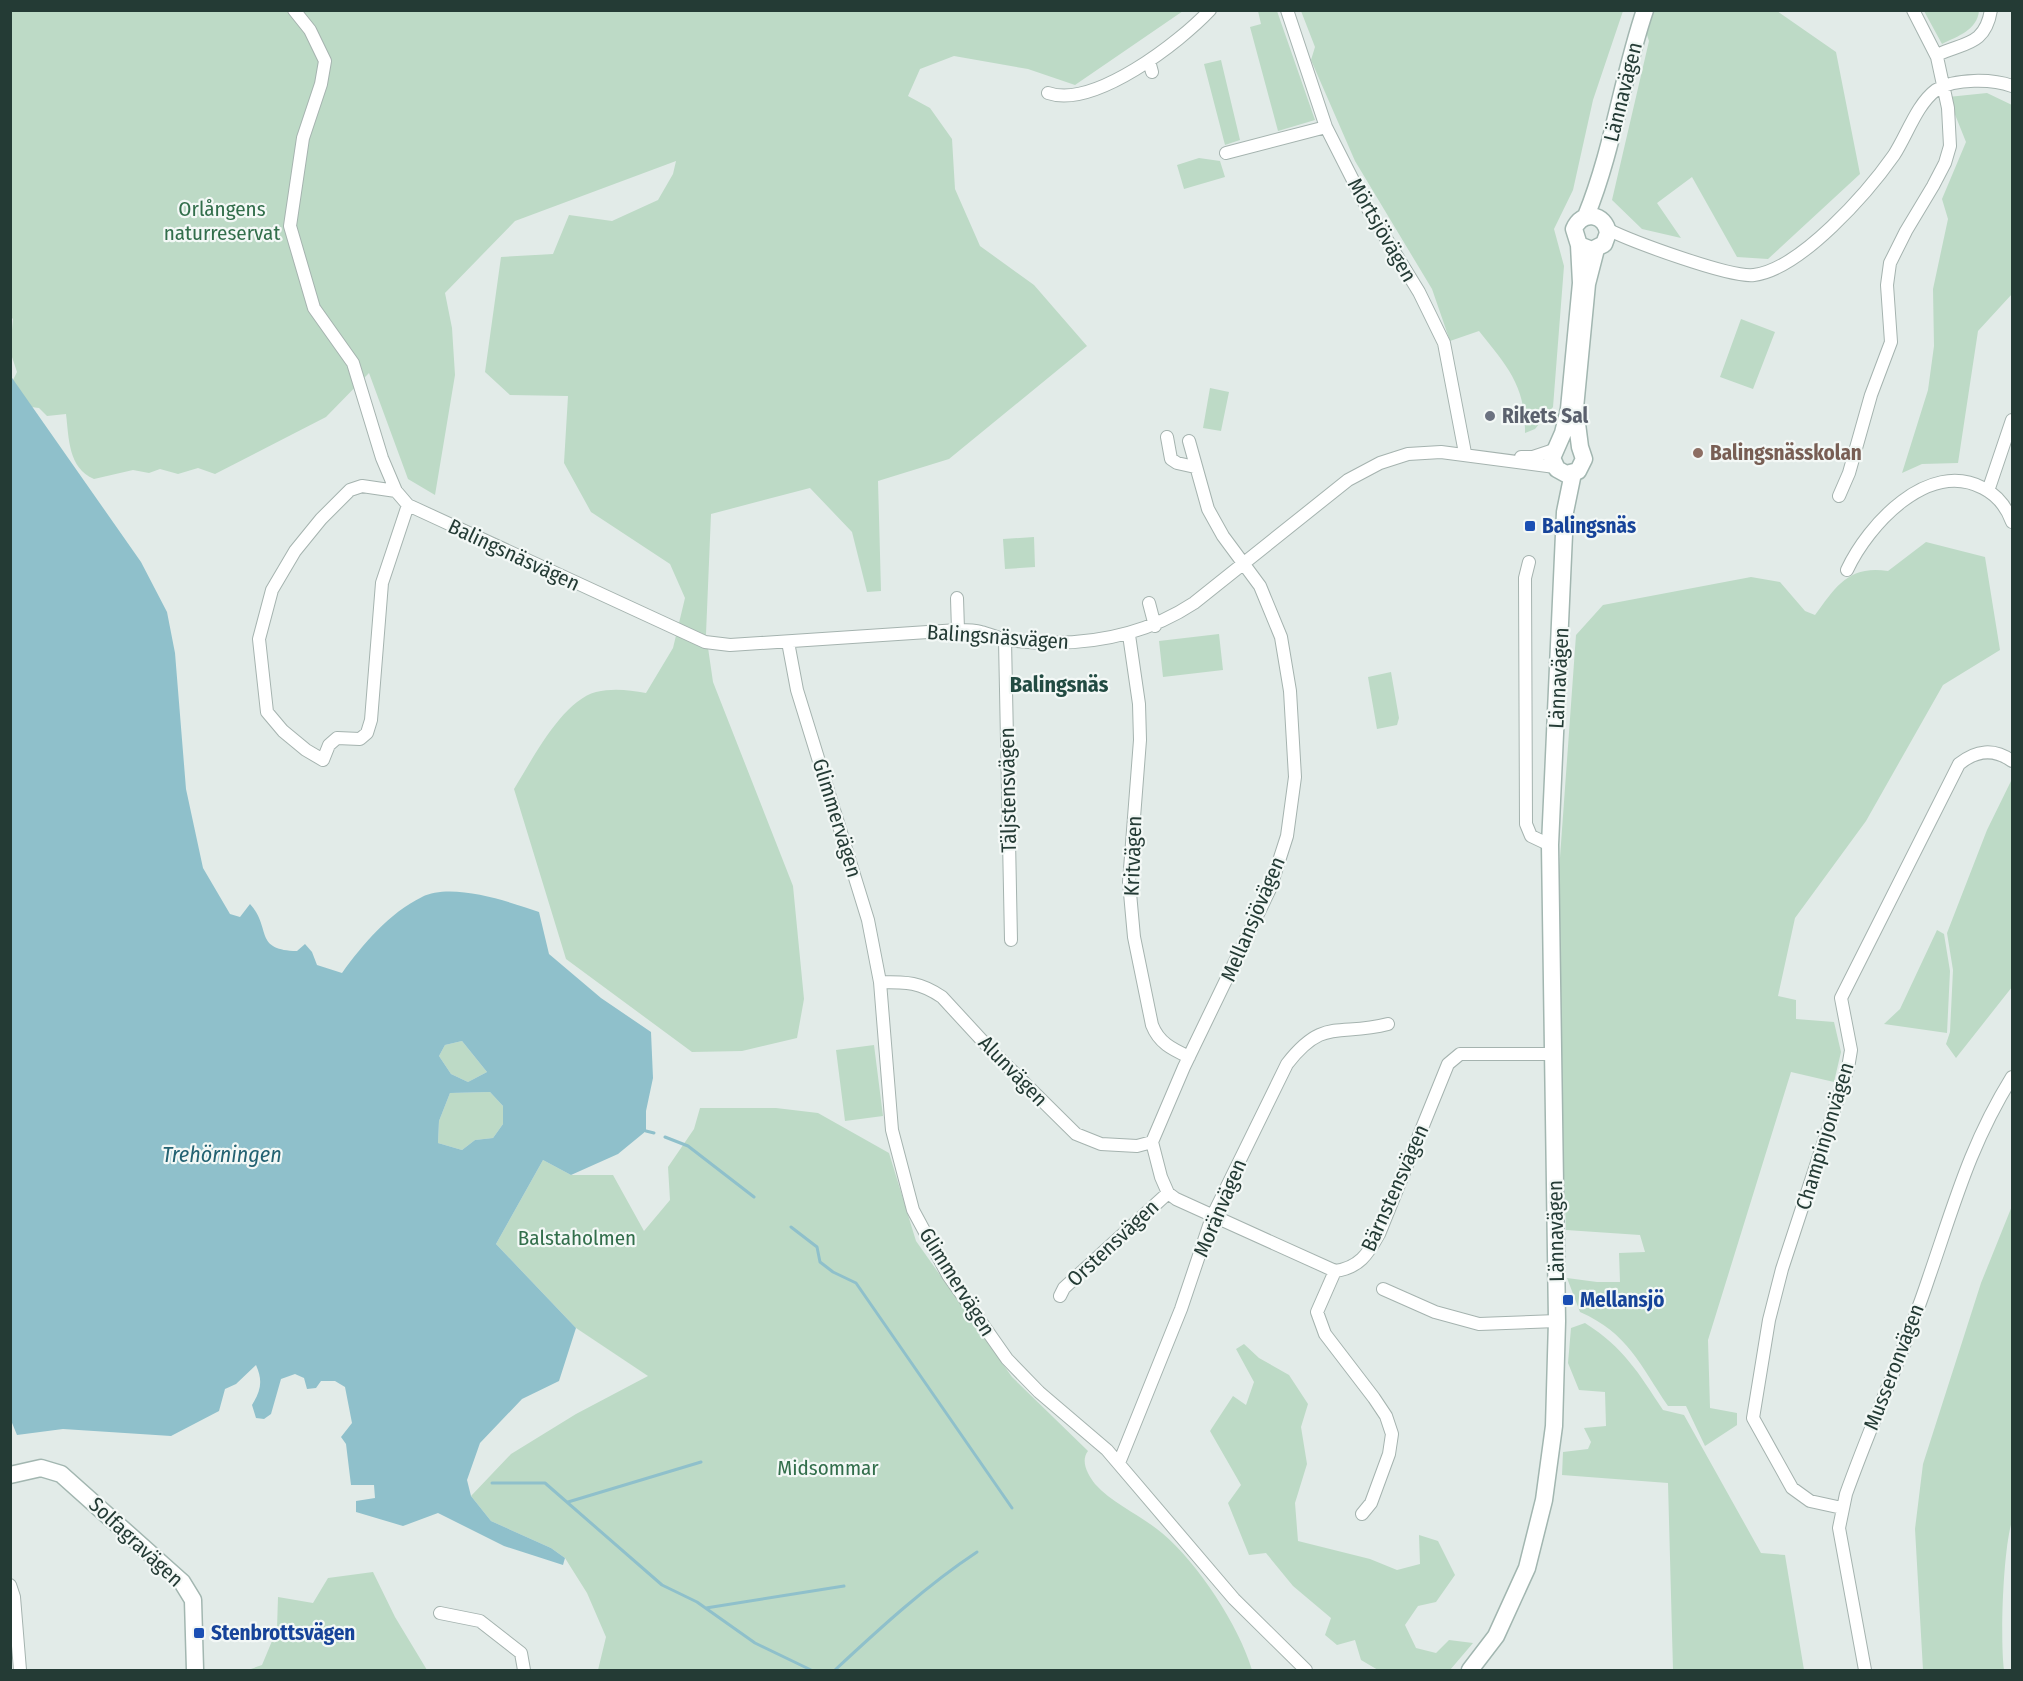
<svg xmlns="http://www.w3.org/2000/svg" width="2023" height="1681" viewBox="0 0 2023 1681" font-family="'Fira Sans Condensed',sans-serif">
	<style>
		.green { fill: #bddac6 }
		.water { fill: #8fc0cb; fill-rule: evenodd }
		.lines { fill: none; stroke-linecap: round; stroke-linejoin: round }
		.stream { stroke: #8fc0cb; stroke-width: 3 }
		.street-casing { stroke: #a5b3af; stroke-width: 14 }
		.secondary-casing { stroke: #a2b6b0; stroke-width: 19 }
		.street { stroke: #fff; stroke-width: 12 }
		.secondary { stroke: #fff; stroke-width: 16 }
		.worship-dot { fill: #6b7280; stroke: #f3f8f6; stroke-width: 2 }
		.education-dot { fill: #8d6e63; stroke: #f3f8f6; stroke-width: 2 }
		.transit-dot { fill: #1a4fb4; stroke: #f3f8f6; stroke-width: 2 }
		.labels { text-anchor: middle; stroke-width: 4.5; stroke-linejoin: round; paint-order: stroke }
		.street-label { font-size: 21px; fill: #243b35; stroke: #f3f8f6 }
		.park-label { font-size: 21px; fill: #326e4b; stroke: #f3f8f6 }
		.worship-label { font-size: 21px; font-weight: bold; fill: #5b616d; stroke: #f3f8f6; text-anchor: start }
		.education-label { font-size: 21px; font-weight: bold; fill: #785e54; stroke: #f3f8f6; text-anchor: start }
		.transit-label { font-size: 21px; font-weight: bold; fill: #164399; stroke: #f3f8f6; text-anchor: start }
		.neighbourhood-label { font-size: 22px; font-weight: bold; fill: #224b42; stroke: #f3f8f6 }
		.water-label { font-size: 22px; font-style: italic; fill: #236272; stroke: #f3f8f6 }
	</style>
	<rect width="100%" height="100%" fill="#e2ebe8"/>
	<path class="green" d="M10,11H1183L1075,85L1028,69L954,56L920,69L908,96L930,108L952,139L955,189L980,246L1034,285L1087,346L949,459L878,481L881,591L867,592L852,532L810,488L711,514L706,634L713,682L793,886L804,999L797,1038L742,1051L692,1052L566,959L514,789C532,760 562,701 596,692C613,688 629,690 646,693L673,648L685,598L670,564L591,512L564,463L568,396L510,395L485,372L501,257L553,254L569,215L612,221L658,200L673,174L676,161L515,221L445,293L452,328L455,375L435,495L408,479L369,373L326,417L215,474L198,468L178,474L160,469L149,473L133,470L94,479C68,468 69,438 66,414L47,416L39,408L31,407L13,380L17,372L10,351L13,319L10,316Z
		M1258,11H1277L1315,120L1278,131L1250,27L1261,24Z
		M1301,11H1623L1593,100L1573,190L1554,229L1564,266L1553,407L1535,429L1525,433C1526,386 1507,366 1479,331L1450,341L1432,289L1355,161L1311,60L1315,47Z
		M1639,11H1777L1836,52L1860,174L1768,259L1737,257L1692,177L1657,203L1681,238L1642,229L1612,200L1649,41Z
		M1924,11H1979C1977,30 1958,36 1942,44Z
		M1221,60L1240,140L1225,145L1204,64Z
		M1987,93L2012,105V294L1978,331L1958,463L1922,464L1902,473L1928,390L1934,346L1933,289L1948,219L1942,199L1966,142L1948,97Z
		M1199,158L1220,161L1225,177L1184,189L1177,165Z
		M1741,319L1775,332L1753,389L1720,377Z
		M1210,388L1229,392L1221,431L1203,428Z
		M1034,537L1035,567L1005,569L1003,539Z
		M1926,542L1985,557L2000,650L1943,685L1866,821L1795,918L1778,996L1796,1000V1019L1834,1022L1841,1052L1834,1082L1791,1072L1708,1340L1710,1408L1737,1413V1425L1705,1446L1686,1406H1693H1668C1640,1365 1628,1333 1580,1312L1567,1278L1597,1282H1620L1619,1253L1645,1252L1640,1235L1566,1230L1555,927L1576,635L1603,605L1751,577L1780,582L1805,611L1815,615C1836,587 1848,565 1888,571Z
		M1219,634L1223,670L1163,677L1159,641Z
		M1391,672L1399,718L1397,725L1377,729L1368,677Z
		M2012,779V987L1956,1058L1946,1044L1950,1032L1953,970L1947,933L1987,830Z
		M1937,930L1944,934L1950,971L1947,1033L1884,1024L1900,1009Z
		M462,1041L487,1072L468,1082L451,1074L439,1056L445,1045Z
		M874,1045L883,1116L845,1121L836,1050Z
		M490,1092L503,1106V1124L493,1138L475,1140L462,1150L438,1143L439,1121L450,1093Z
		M700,1108H776L818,1113L889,1153L916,1241L1012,1377L1088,1451C1080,1461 1088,1475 1095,1484C1113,1504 1142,1516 1162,1533C1198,1563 1239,1626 1252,1670H598L606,1637L587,1593L565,1558L551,1548L491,1521L471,1496L511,1454L576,1414L648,1376L576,1328L496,1244L543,1160L571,1175H613L644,1231L670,1200L668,1167L694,1129Z
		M2012,1206V1521C2003,1550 2000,1639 2004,1670H1923L1915,1529L1923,1464L1981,1283Z
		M1585,1323C1624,1348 1638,1372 1663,1410L1684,1415L1761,1553L1785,1555L1804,1670H1673L1668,1483L1562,1475L1563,1452L1588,1449L1591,1442L1584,1428L1606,1426L1605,1392L1579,1390L1568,1363L1571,1328Z
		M1244,1344L1259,1358L1289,1375L1308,1404L1301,1427L1307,1464L1295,1503L1298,1541L1370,1559L1397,1570L1420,1564L1419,1535L1438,1541L1455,1575L1436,1602L1418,1606L1405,1625L1416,1648L1436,1653L1449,1640L1473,1643L1450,1670H1378L1361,1660L1355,1640L1337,1645L1325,1635L1331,1618L1293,1586L1266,1553L1249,1555L1228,1503L1241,1485L1210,1431L1233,1396L1246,1405L1254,1382L1236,1349Z
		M373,1572L395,1617L427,1670H248L262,1665L277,1629L278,1597L313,1603L328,1578Z"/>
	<path class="water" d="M10,375L141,562L167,612L175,653L186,789L203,868L230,914L240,917L250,904C272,928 253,950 297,951L305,944L312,952L317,965L342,973C363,944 389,913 422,897C452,882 510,902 539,912L549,954L601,998L651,1032L653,1078L646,1111V1131L618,1154L571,1175L543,1160L496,1244L576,1328L559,1381L522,1399L480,1443L467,1480L471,1496L491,1521L551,1548L565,1558L563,1565L504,1546L438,1513L403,1526L356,1512V1501L375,1498L374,1485H351L346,1444L341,1437L352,1423L345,1387L335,1381H321L316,1388L307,1389L304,1378L295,1374L281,1379L271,1414L264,1419L256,1418L252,1405C261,1390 263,1381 256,1365L236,1384L225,1389L219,1411L171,1436L63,1429L17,1435L10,1418ZM462,1041L487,1072L468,1082L451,1074L439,1056L445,1045ZM490,1092L503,1106V1124L493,1138L475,1140L462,1150L438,1143L439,1121L450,1093Z"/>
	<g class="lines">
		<path class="stream" d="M646,1131L654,1133
			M665,1137L688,1146L754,1197
			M791,1227L817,1247L820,1262L833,1272L856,1283L1012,1508
			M492,1483H545L662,1585L697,1602L755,1643L811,1670
			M568,1502L701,1462
			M706,1608L844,1586
			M835,1670C879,1629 927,1585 977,1552"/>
		<defs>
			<path id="street" d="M294,10L310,30L325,61L321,84L303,138L290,226L314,308L353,363L382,458L396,491L408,505L705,642L730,645L958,630C966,630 974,630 981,632C990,634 999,639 1008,640C1074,648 1138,640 1194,603L1348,480L1380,463L1408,454L1441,452L1555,467
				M1287,10L1326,127L1365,204L1419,292L1444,343L1465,453
				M1937,55C1964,42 1985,46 1991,10
				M1149,61L1152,72
				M1048,93C1094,109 1180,42 1210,10
				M1226,153L1326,127
				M1607,229C1631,241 1730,278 1754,275C1801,269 1868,192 1894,155C1907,135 1917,104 1936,90C1955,78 1993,79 2012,86
				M1167,437L1171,459L1177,463L1195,467
				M1189,441L1208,509L1223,536L1260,586L1281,637L1290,691L1295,777L1287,836L1270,889L1184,1067L1152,1142L1161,1177L1168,1193L1176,1199L1335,1271
				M1521,457H1533L1554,450
				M396,491L362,486L350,490L321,519L295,551L272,590L259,639L267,712L283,731L306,750L323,760L329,745L337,738L360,739L367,733L371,720L382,583L408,505
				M1988,491L2012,420
				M1839,496L1849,473L1871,395L1891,342L1887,285L1890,263L1906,231L1933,186L1945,163L1950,146L1948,108L1937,57L1913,10
				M1529,562L1525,578L1526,824L1531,836L1550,845
				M1847,570C1868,525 1928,459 1983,488C1997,495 2007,508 2012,522
				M957,598L958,630
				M1149,603L1155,626
				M1129,635L1139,704L1140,740L1129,882L1134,937L1152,1025C1159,1043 1172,1049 1189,1057
				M1005,640L1011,940
				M788,642L797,690L868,920L880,982L892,1130L913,1210L948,1275L1007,1359L1039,1392L1107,1450L1234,1599L1306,1670
				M880,982C907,982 920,982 942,997L989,1048L1076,1134L1101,1144L1137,1146L1152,1142
				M1383,1289L1435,1312L1479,1324L1557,1321
				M1060,1296L1064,1288L1168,1193
				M1119,1463L1181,1309L1212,1217L1287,1064C1324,1016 1340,1037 1388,1024
				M1842,1508L1810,1501L1792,1488L1753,1418L1769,1320L1782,1269L1848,1068L1851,1050L1841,998L1959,764C1976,750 1994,748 2012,761
				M1362,1514L1371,1503L1389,1454L1392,1434L1386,1416L1374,1398L1325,1334L1317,1312L1335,1271C1359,1268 1368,1254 1379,1234L1448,1064L1460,1054H1551
				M10,1585L14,1597L20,1670
				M440,1613L480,1621L521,1653L524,1670
				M1865,1670L1839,1528L1846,1494C1872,1421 1905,1350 1929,1277C1955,1202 1970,1145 2012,1077"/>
			<path id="secondary" d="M1586,216C1613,150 1622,78 1645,10
				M1579,245L1592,250L1604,244L1608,233C1605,213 1582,210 1574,229L1579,245L1581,283L1569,409L1563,433L1552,458L1557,469L1566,474L1578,471L1584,459L1580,447L1575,408L1587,284L1596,249
				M10,1475L41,1468L61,1474L182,1582L193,1600L195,1670
				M1470,1670L1496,1636L1527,1568L1544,1500L1554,1426L1557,1321L1550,845L1565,512L1573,473"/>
		</defs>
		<use href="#street" class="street-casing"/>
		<use href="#secondary" class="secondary-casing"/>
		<use href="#street" class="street"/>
		<use href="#secondary" class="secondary"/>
	</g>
	<circle class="worship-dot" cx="1490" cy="416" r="6"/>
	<circle class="education-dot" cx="1698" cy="453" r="6"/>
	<g class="transit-dot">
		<rect x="1524" y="520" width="12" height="12" rx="3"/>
		<rect x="1562" y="1294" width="12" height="12" rx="3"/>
		<rect x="193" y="1627" width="12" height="12" rx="3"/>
	</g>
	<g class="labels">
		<g class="street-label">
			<text transform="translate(1623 92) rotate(-76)" y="7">Lännavägen</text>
			<text transform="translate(1382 230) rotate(60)" y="7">Mörtsjövägen</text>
			<text transform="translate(514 555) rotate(25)" y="7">Balingsnäsvägen</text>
			<text transform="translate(998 637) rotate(4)" y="7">Balingsnäsvägen</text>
			<text transform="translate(1559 678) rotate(-87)" y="7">Lännavägen</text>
			<text transform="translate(1008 790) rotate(-91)" y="7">Täljstensvägen</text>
			<text transform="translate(837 818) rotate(73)" y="7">Glimmervägen</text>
			<text transform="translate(1133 856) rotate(-88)" y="7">Kritvägen</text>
			<text transform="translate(1253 919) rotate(-67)" y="7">Mellansjövägen</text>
			<text transform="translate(1013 1071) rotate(46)" y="7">Alunvägen</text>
			<text transform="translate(1825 1136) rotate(-73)" y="7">Champinjonvägen</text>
			<text transform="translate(1395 1188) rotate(-66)" y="7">Bärnstensvägen</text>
			<text transform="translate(1220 1208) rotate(-67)" y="7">Moränvägen</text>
			<text transform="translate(1556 1231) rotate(-91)" y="7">Lännavägen</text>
			<text transform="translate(1113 1243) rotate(-43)" y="7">Orstensvägen</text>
			<text transform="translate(957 1282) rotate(58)" y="7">Glimmervägen</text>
			<text transform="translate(1894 1367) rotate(-69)" y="7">Musseronvägen</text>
			<text transform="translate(136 1542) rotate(43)" y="7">Solfagravägen</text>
		</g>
		<g class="park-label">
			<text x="222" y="216">Orlångens<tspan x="222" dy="24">naturreservat</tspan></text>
			<text x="577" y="1245">Balstaholmen</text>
			<text x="828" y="1475">Midsommar</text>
		</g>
		<g class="worship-label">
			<text x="1502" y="423">Rikets Sal</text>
		</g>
		<g class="education-label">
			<text x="1710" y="460">Balingsnässkolan</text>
		</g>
		<g class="transit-label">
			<text x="1542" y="533">Balingsnäs</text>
			<text x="1580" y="1307">Mellansjö</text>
			<text x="211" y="1640">Stenbrottsvägen</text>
		</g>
		<g class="neighbourhood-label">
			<text x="1059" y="692">Balingsnäs</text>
		</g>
		<g class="water-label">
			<text x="222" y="1162">Trehörningen</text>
		</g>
	</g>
	<rect width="2023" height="1681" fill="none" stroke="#243b35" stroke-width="24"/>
</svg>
